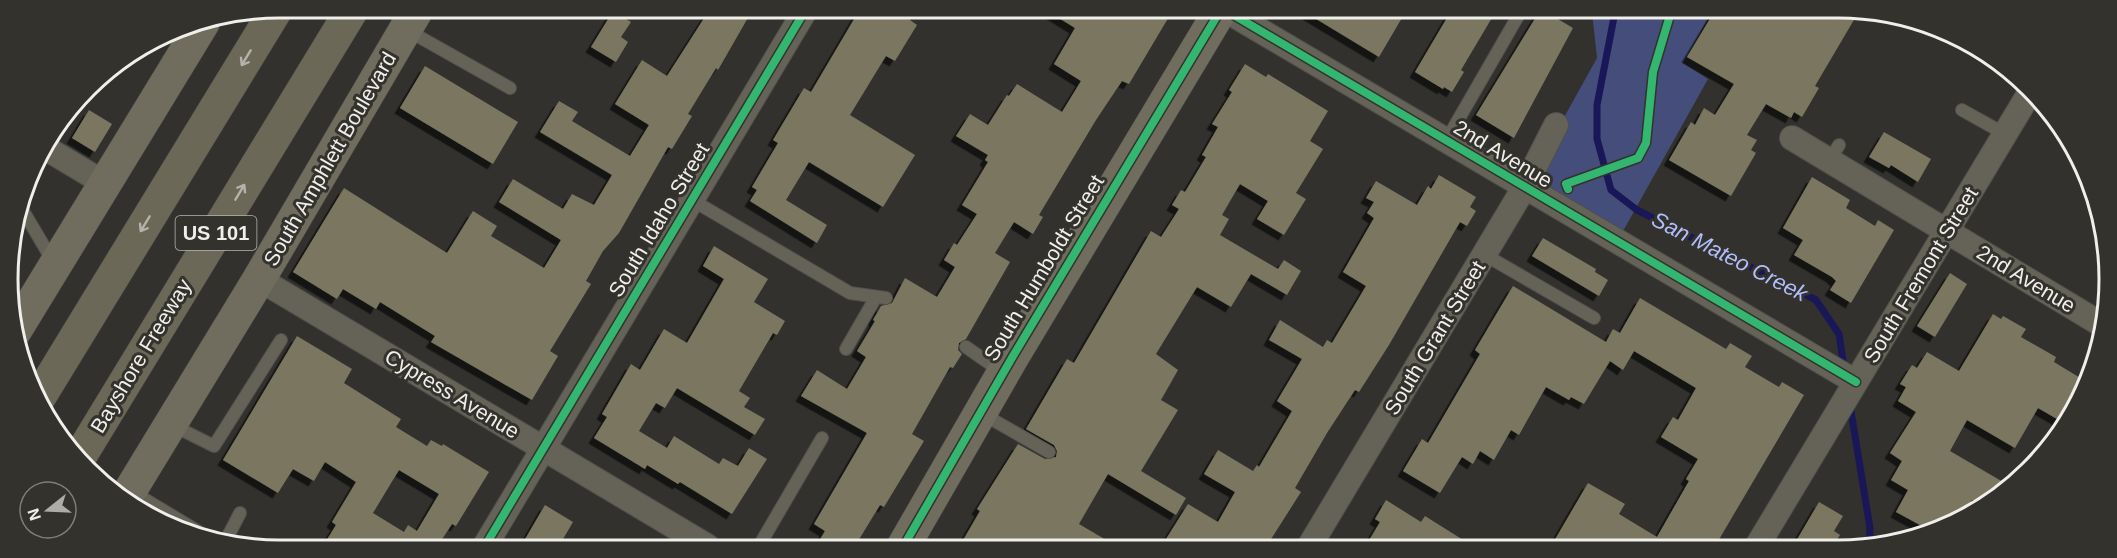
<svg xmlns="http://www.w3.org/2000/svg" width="2117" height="558" viewBox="0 0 2117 558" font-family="Arial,sans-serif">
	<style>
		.green { fill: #454d7a }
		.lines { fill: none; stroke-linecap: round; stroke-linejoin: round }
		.stream { stroke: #1a1758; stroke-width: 7 }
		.building { fill: #7a7661; fill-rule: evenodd; filter: url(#shadow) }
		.lane-casing { stroke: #504f4c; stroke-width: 14 }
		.street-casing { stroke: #504f4c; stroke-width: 26 }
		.secondary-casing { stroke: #504f4c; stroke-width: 34 }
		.highway-casing { stroke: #504f4c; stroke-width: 34 }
		.lane { stroke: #656358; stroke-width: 12 }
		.street { stroke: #656358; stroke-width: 24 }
		.secondary { stroke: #706d5f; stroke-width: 33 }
		.highway { stroke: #6b6858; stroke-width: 33 }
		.cycleway-casing { stroke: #33322c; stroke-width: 11 }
		.cycleway { stroke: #33b770; stroke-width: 8 }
		.oneway { stroke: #b4b2a9 }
		.labels { text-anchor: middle; stroke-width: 6; stroke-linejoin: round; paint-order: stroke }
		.shield { fill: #33322c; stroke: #b7b6b2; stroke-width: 1.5 }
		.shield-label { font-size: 20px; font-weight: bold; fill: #f0efeb }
		.street-label { font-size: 21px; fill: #f0efeb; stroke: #33322c }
		.water-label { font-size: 22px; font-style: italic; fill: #b2befe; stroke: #33322c }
		.rim { fill: none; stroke: #f0efeb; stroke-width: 3 }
	</style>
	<defs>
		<filter id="shadow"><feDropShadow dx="-5.5" dy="5.5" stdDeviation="0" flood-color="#0009"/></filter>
	</defs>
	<rect width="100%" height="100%" fill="#32312d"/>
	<path class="green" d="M1592,12H1712L1683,63L1708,79L1622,233L1532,175L1597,58Z"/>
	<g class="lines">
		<path class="stream" d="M1615,12L1597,105V139L1611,190L1637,210L1816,300L1839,334L1844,368
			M1850,405L1870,528L1869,548"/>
	</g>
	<path class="building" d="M710,9H753L718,70L716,68L688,114L692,116L672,149L668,147L619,233L603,251L586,281L591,284L550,351L558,356L532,400L431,342L435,336L380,302L376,309L343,289L337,299L293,272L344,188L447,253L473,211L497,226L491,236L544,268L561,240L499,202L513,179L563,209L572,194L594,205L612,175L540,132L559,101L578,112L572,121L630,156L649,125L615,104L642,60L667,76Z
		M860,9L916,10L910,20L917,25L895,61L886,56L850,115L915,155L883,207L809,162L786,200L827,225L817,243L750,201L757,190L752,187L778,143L773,140L804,88L811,92Z
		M1046,10H1173L1129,84L1122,81L1096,120L1039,215L1043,217L1033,234L1014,222L995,253L1010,262L966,339L959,343L958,350L962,354L953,368L950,367L912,434L924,441L884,507L880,505L855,546H816L825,531L814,524L867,433L801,396L817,370L847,389L866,357L857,351L875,321L873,320L881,306L892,303L905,278L937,297L955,267L944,260L954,243L957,245L977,214L962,205L988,162L985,160L988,155L956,136L970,114L988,125L1007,95L1009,96L1017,84L1062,112L1081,81L1054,64L1075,28Z
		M613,11L631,22L621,37L628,42L616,62L591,47Z
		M1303,11H1406L1379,57Z
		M1451,11H1496L1461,70L1464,72L1452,92L1444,87L1443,89L1415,72Z
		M1539,12H1546L1573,28L1514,138L1476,115Z
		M1714,12L1858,13L1815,86L1819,88L1802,117L1794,112L1791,118L1766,104L1747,135L1757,140L1751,150L1756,153L1731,196L1669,160L1691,122L1695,125L1704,108L1715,115L1734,84L1687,57Z
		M1245,64L1266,77L1268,74L1328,111L1310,141L1323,149L1296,193L1306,199L1284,235L1257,219L1268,201L1240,184L1222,215L1229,219L1220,235L1278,269L1284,260L1301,271L1287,295L1251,274L1231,307L1197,287L1156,354L1178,370L1161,400L1178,410L1141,471L1186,498L1176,515L1108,474L1079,524L1118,547H959L980,511L977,509L1018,444L1045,459L1056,457L1057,451L1054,445L1026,429L1067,359L1074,363L1151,231L1161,237L1179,209L1172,205L1181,190L1185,192L1206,157L1202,155L1218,127L1212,124L1232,92L1229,90Z
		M425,66L518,122L493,164L400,108Z
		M89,110L112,124L95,152L72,138Z
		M1884,132L1931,159L1918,182L1891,165L1889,168L1869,157Z
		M1439,175L1476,197L1470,207L1476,211L1467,226L1460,222L1389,345L1359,392L1355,390L1327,433L1295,488L1301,492L1266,547H1161L1188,504L1218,522L1235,492L1204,474L1218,450L1253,471L1257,465L1259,467L1292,411L1277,401L1302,359L1269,340L1280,320L1323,347L1327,340L1332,343L1366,286L1343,272L1374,218L1367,213L1374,202L1366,198L1376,181L1417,205L1428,186L1431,189Z
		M1812,177L1850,200L1846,208L1875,226L1878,220L1894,230L1851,303L1830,290L1836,281L1832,277L1794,255L1803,240L1783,228Z
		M1543,238L1596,269L1595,272L1608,280L1599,296L1532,256Z
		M714,246L768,279L754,302L785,321L777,335L773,333L739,391L750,398L744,407L765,419L755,435L677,388L665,408L656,403L639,431L667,448L674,436L719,464L723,458L738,466L749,448L767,459L732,514L680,482L678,484L647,465L645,469L594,438L607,417L602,414L631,364L640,370L664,329L687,343L724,279L703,266Z
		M1950,273L1967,284L1935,337L1917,326Z
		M1513,286L1606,342L1613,329L1620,333L1640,298L1726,349L1730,343L1752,356L1745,367L1779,387L1782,382L1804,395L1714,548H1550L1588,483L1625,504L1619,514L1657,537L1689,481L1686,479L1698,459L1661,437L1673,417L1678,420L1696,388L1634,351L1623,370L1610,361L1584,404L1571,397L1569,400L1546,387L1519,435L1511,430L1494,460L1480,451L1473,464L1462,457L1440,493L1403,471L1422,439L1428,443L1480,354L1475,350Z
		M1993,314L2001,319L2003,316L2026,329L2021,337L2056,357L2054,362L2087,382L2081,399L2064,423L2038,408L2015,448L1967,420L1950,451L2010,486L1982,505L1972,500L1958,523L1931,531L1896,512L1908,490L1891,480L1902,461L1890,453L1916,412L1898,401L1906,387L1900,384L1912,365L1917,368L1927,352L1959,371Z
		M297,336L352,369L344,383L401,419L396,427L427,446L431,440L442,446L443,444L489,472L456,526L452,524L439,544L442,546H323L336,525L332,522L356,482L325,462L314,481L293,469L278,493L223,460ZM399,470L439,494L417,531L408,525L404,532L373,513Z
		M1386,500L1421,522L1425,516L1476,548L1365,547L1380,522L1375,519Z
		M1819,502L1843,516L1834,531L1840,535L1832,548H1792Z
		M545,505L573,522L559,546H521Z"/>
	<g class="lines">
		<defs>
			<path id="lane" d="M407,30L510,88
				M1962,110L2005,134
				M1446,141L1521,11
				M1829,161L1839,145
				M31,175L58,130
				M692,200L850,293L886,298
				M22,209L54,263
				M1485,255L1594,318
				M966,347L1002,372
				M846,349L876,297
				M981,413L1049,452
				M172,425L214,446L281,340
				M131,491L214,541
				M224,544L240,513
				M759,546L822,438"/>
			<path id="street" d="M1227,11L1856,382
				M1792,138L2104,326
				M44,147L104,183
				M259,279L707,546
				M485,546L806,9
				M1309,547L1524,188L1556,125
				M1756,548L2029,94"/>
			<path id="secondary" d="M15,331L203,23
				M125,499L259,279L418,8
				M903,547L1013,356L1220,11"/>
			<path id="highway" d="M40,396L277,8
				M79,458L353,8"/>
		</defs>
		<use href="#lane" class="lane-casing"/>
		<use href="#street" class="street-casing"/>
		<use href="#secondary" class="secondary-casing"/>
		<use href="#highway" class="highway-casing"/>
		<use href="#lane" class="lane"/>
		<use href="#street" class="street"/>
		<use href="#secondary" class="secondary"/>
		<use href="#highway" class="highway"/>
		<defs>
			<path id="cycleway" d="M1227,11L1856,382
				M1568,189L1566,184L1638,158L1646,143L1653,72L1671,12
				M485,546L806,9
				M903,547L1013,356L1220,11"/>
		</defs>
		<use href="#cycleway" class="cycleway-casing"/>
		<use href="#cycleway" class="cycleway"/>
	</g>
	<defs><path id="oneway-shaft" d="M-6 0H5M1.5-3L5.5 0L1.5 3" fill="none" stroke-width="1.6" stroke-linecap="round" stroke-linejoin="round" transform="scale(1.5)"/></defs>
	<g class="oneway">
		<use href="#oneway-shaft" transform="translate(246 58) rotate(121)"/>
		<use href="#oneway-shaft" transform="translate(240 192) rotate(-59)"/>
		<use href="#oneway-shaft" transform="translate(145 224) rotate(121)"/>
	</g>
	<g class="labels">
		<rect class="shield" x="175.5" y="216" width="81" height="34" rx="4.5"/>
		<g class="shield-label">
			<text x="216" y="240">US 101</text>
		</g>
		<g class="street-label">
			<text transform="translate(1503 154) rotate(31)" y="7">2nd Avenue</text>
			<text transform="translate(330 159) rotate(-60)" y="7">South Amphlett Boulevard</text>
			<text transform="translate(659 220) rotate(-59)" y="7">South Idaho Street</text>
			<text transform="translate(1044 268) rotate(-59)" y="7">South Humboldt Street</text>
			<text transform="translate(1921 275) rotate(-59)" y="7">South Fremont Street</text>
			<text transform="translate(2026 279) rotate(31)" y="7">2nd Avenue</text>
			<text transform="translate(1435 338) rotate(-59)" y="7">South Grant Street</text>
			<text transform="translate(141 356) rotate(-59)" y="7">Bayshore Freeway</text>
			<text transform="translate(452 394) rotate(31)" y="7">Cypress Avenue</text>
		</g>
		<g class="water-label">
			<text transform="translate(1730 256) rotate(27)" y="8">San Mateo Creek</text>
		</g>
	</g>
	<path d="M0 0H2117V558H0ZM279 18H1838A261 261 0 0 1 2099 279V279A261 261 0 0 1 1838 540H279A261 261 0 0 1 18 279V279A261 261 0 0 1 279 18Z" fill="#33322c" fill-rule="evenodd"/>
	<path class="rim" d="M279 18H1838A261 261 0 0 1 2099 279V279A261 261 0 0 1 1838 540H279A261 261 0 0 1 18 279V279A261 261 0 0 1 279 18Z"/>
	<g transform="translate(48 510) rotate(252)"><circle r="28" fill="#33322c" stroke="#7f7e78" stroke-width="1.5"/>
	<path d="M0-4.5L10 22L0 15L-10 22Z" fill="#aeaca8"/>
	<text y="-9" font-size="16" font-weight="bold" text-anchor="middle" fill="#f0efeb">N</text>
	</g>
</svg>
